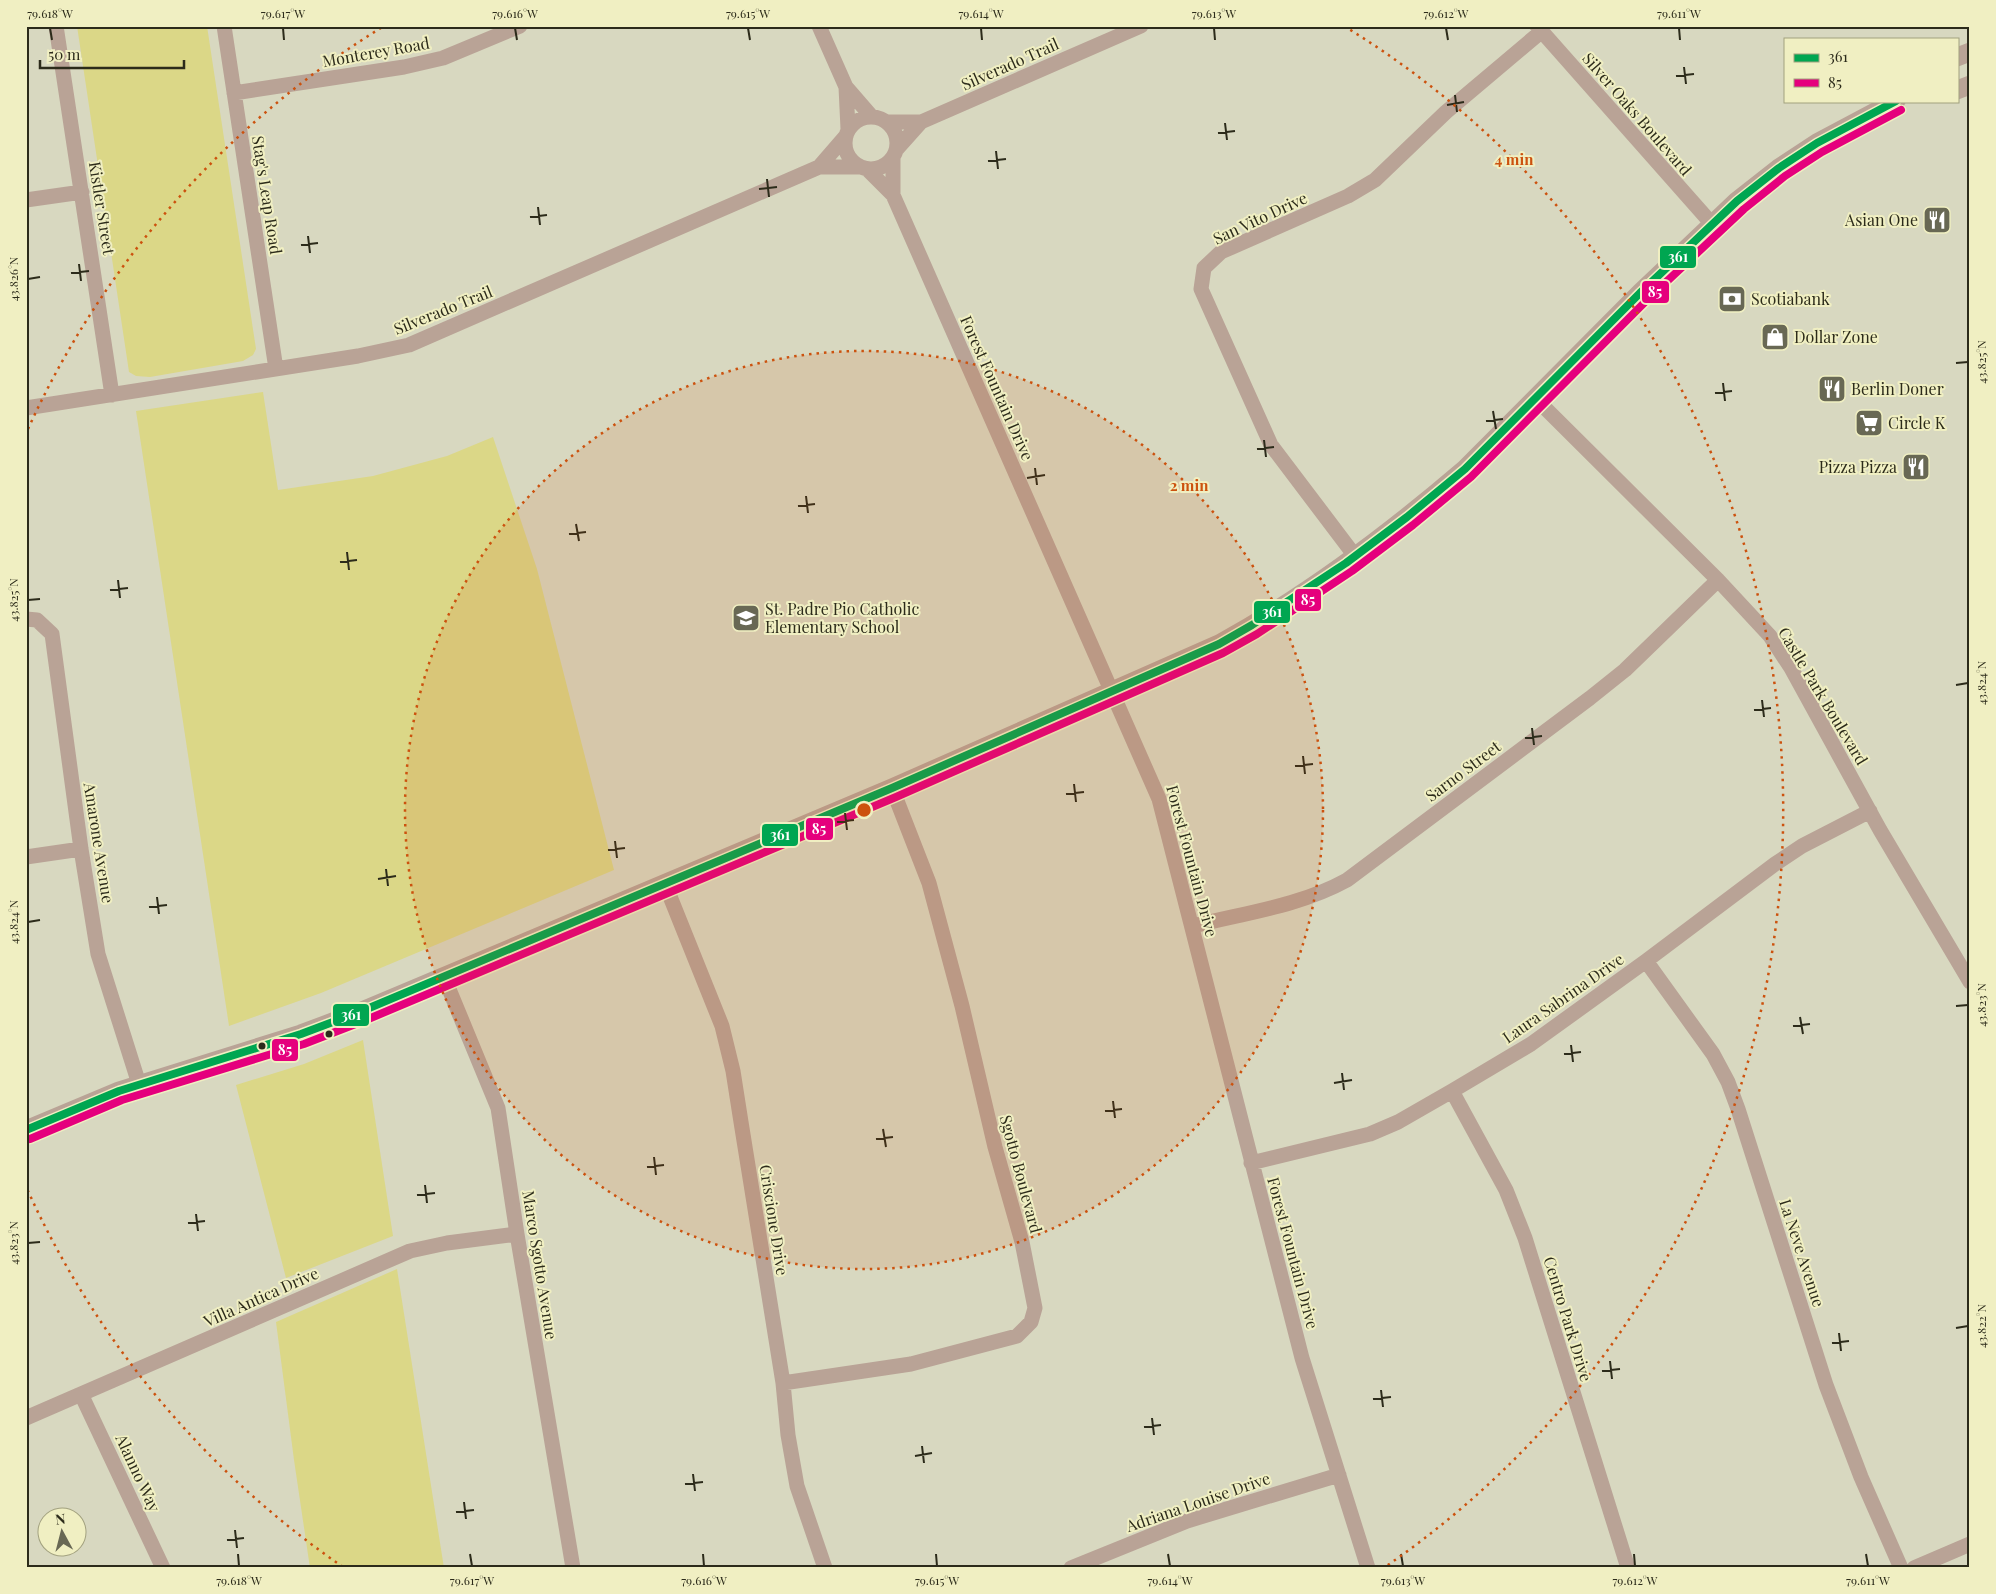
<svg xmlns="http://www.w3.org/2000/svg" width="1996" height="1594" viewBox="0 0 1996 1594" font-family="'Playfair Display',serif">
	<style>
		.green { fill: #dbd787 }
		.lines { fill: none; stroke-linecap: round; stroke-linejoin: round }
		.minor { stroke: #b9a396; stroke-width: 15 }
		.tertiary { stroke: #b9a396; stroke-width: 19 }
		.bus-1-casing { stroke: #f0efc2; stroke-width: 11 }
		.bus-2-casing { stroke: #f0efc2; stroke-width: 11 }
		.bus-1 { stroke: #00a651; stroke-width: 8 }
		.bus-2 { stroke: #e5007d; stroke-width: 8 }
		.ticks { fill: none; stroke: #2c2b1a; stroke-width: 2 }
		.ring { fill: none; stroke: #cc520e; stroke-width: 2.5; stroke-dasharray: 2.5 5 }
		.bus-dot { fill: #2c2b1a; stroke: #f0efc2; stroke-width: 2 }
		.labels { text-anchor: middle; stroke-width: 4; stroke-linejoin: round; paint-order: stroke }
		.street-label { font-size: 16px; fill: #2c2b1a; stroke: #f0efc2 }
		.poi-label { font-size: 16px; fill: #2c2b1a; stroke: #f0efc2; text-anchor: start }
		.centre { fill: #cc520e; stroke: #f0efc2; stroke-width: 2.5 }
		.ring-label { font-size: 15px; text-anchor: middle; font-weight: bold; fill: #cc520e; stroke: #f0efc2; stroke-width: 4; stroke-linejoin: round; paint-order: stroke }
		.line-badge { stroke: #f0efc2; stroke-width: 2 }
		.badge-label { font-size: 14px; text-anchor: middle; font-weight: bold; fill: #fff }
		.neatline { fill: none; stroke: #2c2b1a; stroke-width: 2 }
		.ticks-label { font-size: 12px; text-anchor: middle; fill: #2c2b1a }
	</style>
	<rect width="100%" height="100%" fill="#d8d8c0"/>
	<path class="green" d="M77,26H207L256,349L253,355L243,361L150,377L136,376L129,372Z
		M263,392L278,490L373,476L447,456L493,437L537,569L614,870L321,993L229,1026L136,411Z
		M363,1040L393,1236L286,1278L236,1085L304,1064Z
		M397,1269L444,1568H310L294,1460L276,1322Z"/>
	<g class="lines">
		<path class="minor" d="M56,26L112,395
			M224,26L276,369
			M819,26L846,87L872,117
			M1537,26L1712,224
			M846,87L848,129
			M234,93L404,67L443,58L520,26
			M845 143a26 26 0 1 1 52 0a26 26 0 1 1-52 0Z
			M886,122H921L1141,26
			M896,150L921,122
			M819,167L845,137
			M867,169L893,195L1159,799L1302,1358L1368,1568
			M893,195V157
			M26,200L82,192
			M1536,399L1718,580L1770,636L1791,668L1880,830L1970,982
			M26,408L358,356L409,345L819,167H859
			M1355,556L1271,445L1201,289L1204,268L1221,252L1348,196L1375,180L1446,112L1542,31
			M26,619L37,620L52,634L81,849L98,954L139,1084
			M26,857L81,849
			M665,884L722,1026L733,1071L741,1122L783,1383L788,1435L797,1486L825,1568
			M1193,926C1244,913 1300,906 1347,880L1590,698L1625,670L1718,580
			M1646,961L1713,1054L1728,1082L1738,1109L1826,1385L1861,1477L1901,1568
			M444,977L498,1108L517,1234L573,1568
			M1452,1091L1506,1190L1525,1238L1628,1568
			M1251,1163L1370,1134L1398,1122L1452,1091L1531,1044L1646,961L1775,864L1802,846L1870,811
			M783,1383L911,1364L1017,1336L1031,1322L1035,1308L1022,1242L995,1147L962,1006L929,883L892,788
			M81,1394L163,1568
			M26,1418L410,1251L447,1243L517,1234
			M1071,1568L1187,1521L1339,1475
			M1914,1568L1970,1544"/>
		<path class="tertiary" d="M1957,57L1970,52
			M1957,90L1970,85
			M26,1130L119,1091L301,1034L362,1011L892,788L1219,644C1307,596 1389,534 1465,469L1640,293L1737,201L1779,168L1817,143L1896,101"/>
		<defs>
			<path id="bus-1" d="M26,1130L119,1091L301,1034L362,1011L892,788L1219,644L1252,625L1346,563L1407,517L1465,469L1640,293L1737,201L1779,168L1817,143L1896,101"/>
			<path id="bus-2" d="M30,1139L122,1100L304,1044L366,1020L896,797L1223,653L1257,634L1352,571L1413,525L1471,477L1647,300L1744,209L1785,176L1822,152L1901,110"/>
		</defs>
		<use href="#bus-1" class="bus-1-casing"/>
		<use href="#bus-2" class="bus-2-casing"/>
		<use href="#bus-1" class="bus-1"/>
		<use href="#bus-2" class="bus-2"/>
	</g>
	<path class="ticks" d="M50,28L52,40M283,28L284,40M515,28L517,40M748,28L750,40M981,28L982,40M1214,28L1215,40M1446,28L1448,40M1679,28L1680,40M1684,67L1686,84M1676,76L1694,74M1455,95L1457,112M1447,105L1464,102M1225,123L1227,140M1218,133L1235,131M996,151L998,169M988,161L1006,159M767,179L769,197M759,189L777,187M538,207L540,225M530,217L547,215M308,236L310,253M301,245L318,243M79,264L81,281M71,273L89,271M28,279L40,277M1956,363L1968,362M1723,383L1725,401M1715,393L1732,391M1493,411L1496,429M1486,421L1503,419M1264,440L1266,457M1257,449L1274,447M1035,468L1037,485M1027,478L1045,475M806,496L808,513M798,506L815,504M576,524L579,541M569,534L586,532M347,552L349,570M340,562L357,560M118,580L120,598M110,590L128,588M28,600L40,599M1956,685L1968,683M1762,700L1764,717M1754,710L1771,708M1532,728L1534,745M1525,738L1542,736M1303,756L1305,774M1295,766L1313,764M1074,784L1076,802M1066,794L1084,792M845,813L847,830M837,822L854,820M615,841L617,858M608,850L625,848M386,869L388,886M378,879L396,876M157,897L159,914M149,907L167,905M28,922L40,920M1956,1006L1968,1005M1800,1017L1803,1034M1793,1026L1810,1024M1571,1045L1573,1062M1564,1054L1581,1052M1342,1073L1344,1090M1334,1083L1352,1080M1113,1101L1115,1118M1105,1111L1122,1109M883,1129L886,1147M876,1139L893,1137M654,1157L656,1175M647,1167L664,1165M425,1185L427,1203M417,1195L435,1193M196,1214L198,1231M188,1223L205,1221M28,1243L40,1242M1956,1328L1968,1326M1839,1333L1841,1351M1832,1343L1849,1341M1610,1361L1612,1379M1602,1371L1620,1369M1381,1390L1383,1407M1373,1399L1391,1397M1152,1418L1154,1435M1144,1427L1161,1425M922,1446L924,1463M915,1456L932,1453M693,1474L695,1491M685,1484L703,1482M464,1502L466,1519M456,1512L474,1510M235,1530L237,1548M227,1540L244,1538M238,1554L239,1566M470,1554L472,1566M703,1554L704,1566M936,1554L937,1566M1168,1554L1170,1566M1401,1554L1403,1566M1634,1554L1635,1566M1866,1554L1868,1566"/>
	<circle cx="864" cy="810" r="459" fill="#cc520e" fill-opacity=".12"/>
	<g class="ring">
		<circle cx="864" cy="810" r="459"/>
		<path d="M343 1567A919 919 0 0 1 28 1191M28 429A919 919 0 0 1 384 26M1344 26A919 919 0 0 1 1385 1567"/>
	</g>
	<defs>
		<symbol id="restaurant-square" viewBox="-11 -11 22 22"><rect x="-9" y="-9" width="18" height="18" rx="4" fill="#686854" stroke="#f0efc2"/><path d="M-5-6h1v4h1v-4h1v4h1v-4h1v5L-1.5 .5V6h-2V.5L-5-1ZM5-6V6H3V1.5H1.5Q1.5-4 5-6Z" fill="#fff"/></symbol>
		<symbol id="bank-square" viewBox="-11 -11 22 22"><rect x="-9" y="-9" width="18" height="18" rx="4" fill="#686854" stroke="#f0efc2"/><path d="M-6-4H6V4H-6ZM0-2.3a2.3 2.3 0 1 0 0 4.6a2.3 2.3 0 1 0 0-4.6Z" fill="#fff"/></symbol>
		<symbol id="shop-square" viewBox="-11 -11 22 22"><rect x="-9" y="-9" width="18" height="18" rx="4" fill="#686854" stroke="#f0efc2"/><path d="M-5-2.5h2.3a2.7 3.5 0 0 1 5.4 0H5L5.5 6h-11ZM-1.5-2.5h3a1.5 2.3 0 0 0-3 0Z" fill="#fff"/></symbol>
		<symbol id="supermarket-square" viewBox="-11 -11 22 22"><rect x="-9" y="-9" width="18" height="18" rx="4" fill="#686854" stroke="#f0efc2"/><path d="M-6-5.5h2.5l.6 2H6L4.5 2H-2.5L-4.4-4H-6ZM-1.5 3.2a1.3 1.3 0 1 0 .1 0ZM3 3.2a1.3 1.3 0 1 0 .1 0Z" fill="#fff"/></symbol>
		<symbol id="school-square" viewBox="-11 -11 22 22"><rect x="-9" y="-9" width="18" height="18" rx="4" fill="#686854" stroke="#f0efc2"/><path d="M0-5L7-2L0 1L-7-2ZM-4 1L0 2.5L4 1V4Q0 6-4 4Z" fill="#fff"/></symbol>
	</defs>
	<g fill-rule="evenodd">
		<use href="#restaurant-square" x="1921" y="204" width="32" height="32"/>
		<use href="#bank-square" x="1716" y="283" width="32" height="32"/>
		<use href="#shop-square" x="1759" y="321" width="32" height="32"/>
		<use href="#restaurant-square" x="1816" y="373" width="32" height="32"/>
		<use href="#supermarket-square" x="1853" y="407" width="32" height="32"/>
		<use href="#restaurant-square" x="1900" y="451" width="32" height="32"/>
		<use href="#school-square" x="730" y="602" width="32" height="32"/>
	</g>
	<g class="bus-dot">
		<circle cx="329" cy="1034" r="4.5"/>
		<circle cx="262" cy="1046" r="4.5"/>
	</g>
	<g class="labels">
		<g class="street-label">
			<text transform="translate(376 52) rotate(-10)" y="6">Monterey Road</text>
			<text transform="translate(1010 64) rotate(-24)" y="6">Silverado Trail</text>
			<text transform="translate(1637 114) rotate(49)" y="6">Silver Oaks Boulevard</text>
			<text transform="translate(267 195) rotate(81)" y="6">Stag's Leap Road</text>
			<text transform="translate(102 208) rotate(81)" y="6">Kistler Street</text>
			<text transform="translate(1260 218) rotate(-25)" y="6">San Vito Drive</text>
			<text transform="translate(443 310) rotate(-22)" y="6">Silverado Trail</text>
			<text transform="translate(997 388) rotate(66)" y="6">Forest Fountain Drive</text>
			<text transform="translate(1823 696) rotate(59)" y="6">Castle Park Boulevard</text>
			<text transform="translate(1463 771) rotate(-37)" y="6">Sarno Street</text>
			<text transform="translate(99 843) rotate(81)" y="6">Amarone Avenue</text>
			<text transform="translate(1192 861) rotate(75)" y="6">Forest Fountain Drive</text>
			<text transform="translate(1563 998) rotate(-35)" y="6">Laura Sabrina Drive</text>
			<text transform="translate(1021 1174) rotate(75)" y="6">Sgotto Boulevard</text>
			<text transform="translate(774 1220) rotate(81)" y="6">Criscione Drive</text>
			<text transform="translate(1293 1253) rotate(75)" y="6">Forest Fountain Drive</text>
			<text transform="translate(1802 1253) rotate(72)" y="6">La Neve Avenue</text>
			<text transform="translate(540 1265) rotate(81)" y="6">Marco Sgotto Avenue</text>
			<text transform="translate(261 1297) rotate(-24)" y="6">Villa Antica Drive</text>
			<text transform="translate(1568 1319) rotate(73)" y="6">Centro Park Drive</text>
			<text transform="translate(138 1473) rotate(65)" y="6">Alanno Way</text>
			<text transform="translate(1198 1502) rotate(-19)" y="6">Adriana Louise Drive</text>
		</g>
		<g class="poi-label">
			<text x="1918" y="226" text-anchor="end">Asian One</text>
			<text x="1751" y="305">Scotiabank</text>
			<text x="1794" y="343">Dollar Zone</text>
			<text x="1851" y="395">Berlin Doner</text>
			<text x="1888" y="429">Circle K</text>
			<text x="1897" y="473" text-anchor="end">Pizza Pizza</text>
			<text x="765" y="615">St. Padre Pio Catholic<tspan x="765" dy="18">Elementary School</tspan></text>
		</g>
	</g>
	<circle cx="864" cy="810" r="8" class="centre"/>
	<g class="ring-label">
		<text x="1514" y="165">4 min</text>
		<text x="1189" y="491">2 min</text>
	</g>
	<g class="line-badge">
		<rect x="1659" y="245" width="38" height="24" rx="5" fill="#00a651"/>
		<rect x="1641" y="280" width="29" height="24" rx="5" fill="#e5007d"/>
		<rect x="1294" y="588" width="28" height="24" rx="5" fill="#e5007d"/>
		<rect x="1253" y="600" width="38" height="24" rx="5" fill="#00a651"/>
		<rect x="805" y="817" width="29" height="24" rx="5" fill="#e5007d"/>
		<rect x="761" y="823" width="38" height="24" rx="5" fill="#00a651"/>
		<rect x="332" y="1003" width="38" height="24" rx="5" fill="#00a651"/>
		<rect x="271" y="1038" width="28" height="24" rx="5" fill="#e5007d"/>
	</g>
	<g class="badge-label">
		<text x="1678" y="262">361</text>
		<text x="1655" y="297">85</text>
		<text x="1308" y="605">85</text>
		<text x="1272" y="617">361</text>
		<text x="819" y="834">85</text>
		<text x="780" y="840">361</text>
		<text x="351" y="1020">361</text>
		<text x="285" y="1055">85</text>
	</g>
	<rect width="1996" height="1594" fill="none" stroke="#f0efc2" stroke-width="55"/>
	<rect x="1784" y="38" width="175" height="65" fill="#f0efc2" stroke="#a2a17f"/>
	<rect x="1794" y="54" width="25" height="8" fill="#00a651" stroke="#a2a17f"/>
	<text x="1828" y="62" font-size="15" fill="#2c2b1a">361</text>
	<rect x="1794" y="79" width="25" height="8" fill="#e5007d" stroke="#a2a17f"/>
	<text x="1828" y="88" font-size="15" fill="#2c2b1a">85</text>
	<g transform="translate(62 1532) rotate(353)"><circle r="24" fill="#f0efc2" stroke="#a2a17f"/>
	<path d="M0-4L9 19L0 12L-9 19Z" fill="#686854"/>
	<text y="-8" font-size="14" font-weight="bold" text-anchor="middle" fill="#2c2b1a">N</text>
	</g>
	<path d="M40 60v8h144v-8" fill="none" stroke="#2c2b1a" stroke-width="2.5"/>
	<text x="48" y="60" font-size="15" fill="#2c2b1a" stroke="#f0efc2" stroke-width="4" paint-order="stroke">50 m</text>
	<rect x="28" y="28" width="1940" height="1538" class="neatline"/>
	<g class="ticks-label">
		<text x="50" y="18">79.618°W</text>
		<text x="283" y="18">79.617°W</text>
		<text x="515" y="18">79.616°W</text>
		<text x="748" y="18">79.615°W</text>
		<text x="981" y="18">79.614°W</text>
		<text x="1214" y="18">79.613°W</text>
		<text x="1446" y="18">79.612°W</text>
		<text x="1679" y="18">79.611°W</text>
		<text transform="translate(14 279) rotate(-90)" y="4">43.826°N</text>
		<text transform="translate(1982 362) rotate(-90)" y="4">43.825°N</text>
		<text transform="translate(14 600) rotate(-90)" y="4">43.825°N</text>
		<text transform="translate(1982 683) rotate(-90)" y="4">43.824°N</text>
		<text transform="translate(14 922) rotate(-90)" y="4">43.824°N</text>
		<text transform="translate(1982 1005) rotate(-90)" y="4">43.823°N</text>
		<text transform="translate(14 1243) rotate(-90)" y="4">43.823°N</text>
		<text transform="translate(1982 1326) rotate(-90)" y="4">43.822°N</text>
		<text x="239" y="1585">79.618°W</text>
		<text x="472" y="1585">79.617°W</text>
		<text x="704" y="1585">79.616°W</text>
		<text x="937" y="1585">79.615°W</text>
		<text x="1170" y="1585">79.614°W</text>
		<text x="1403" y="1585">79.613°W</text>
		<text x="1635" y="1585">79.612°W</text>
		<text x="1868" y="1585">79.611°W</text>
	</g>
</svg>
